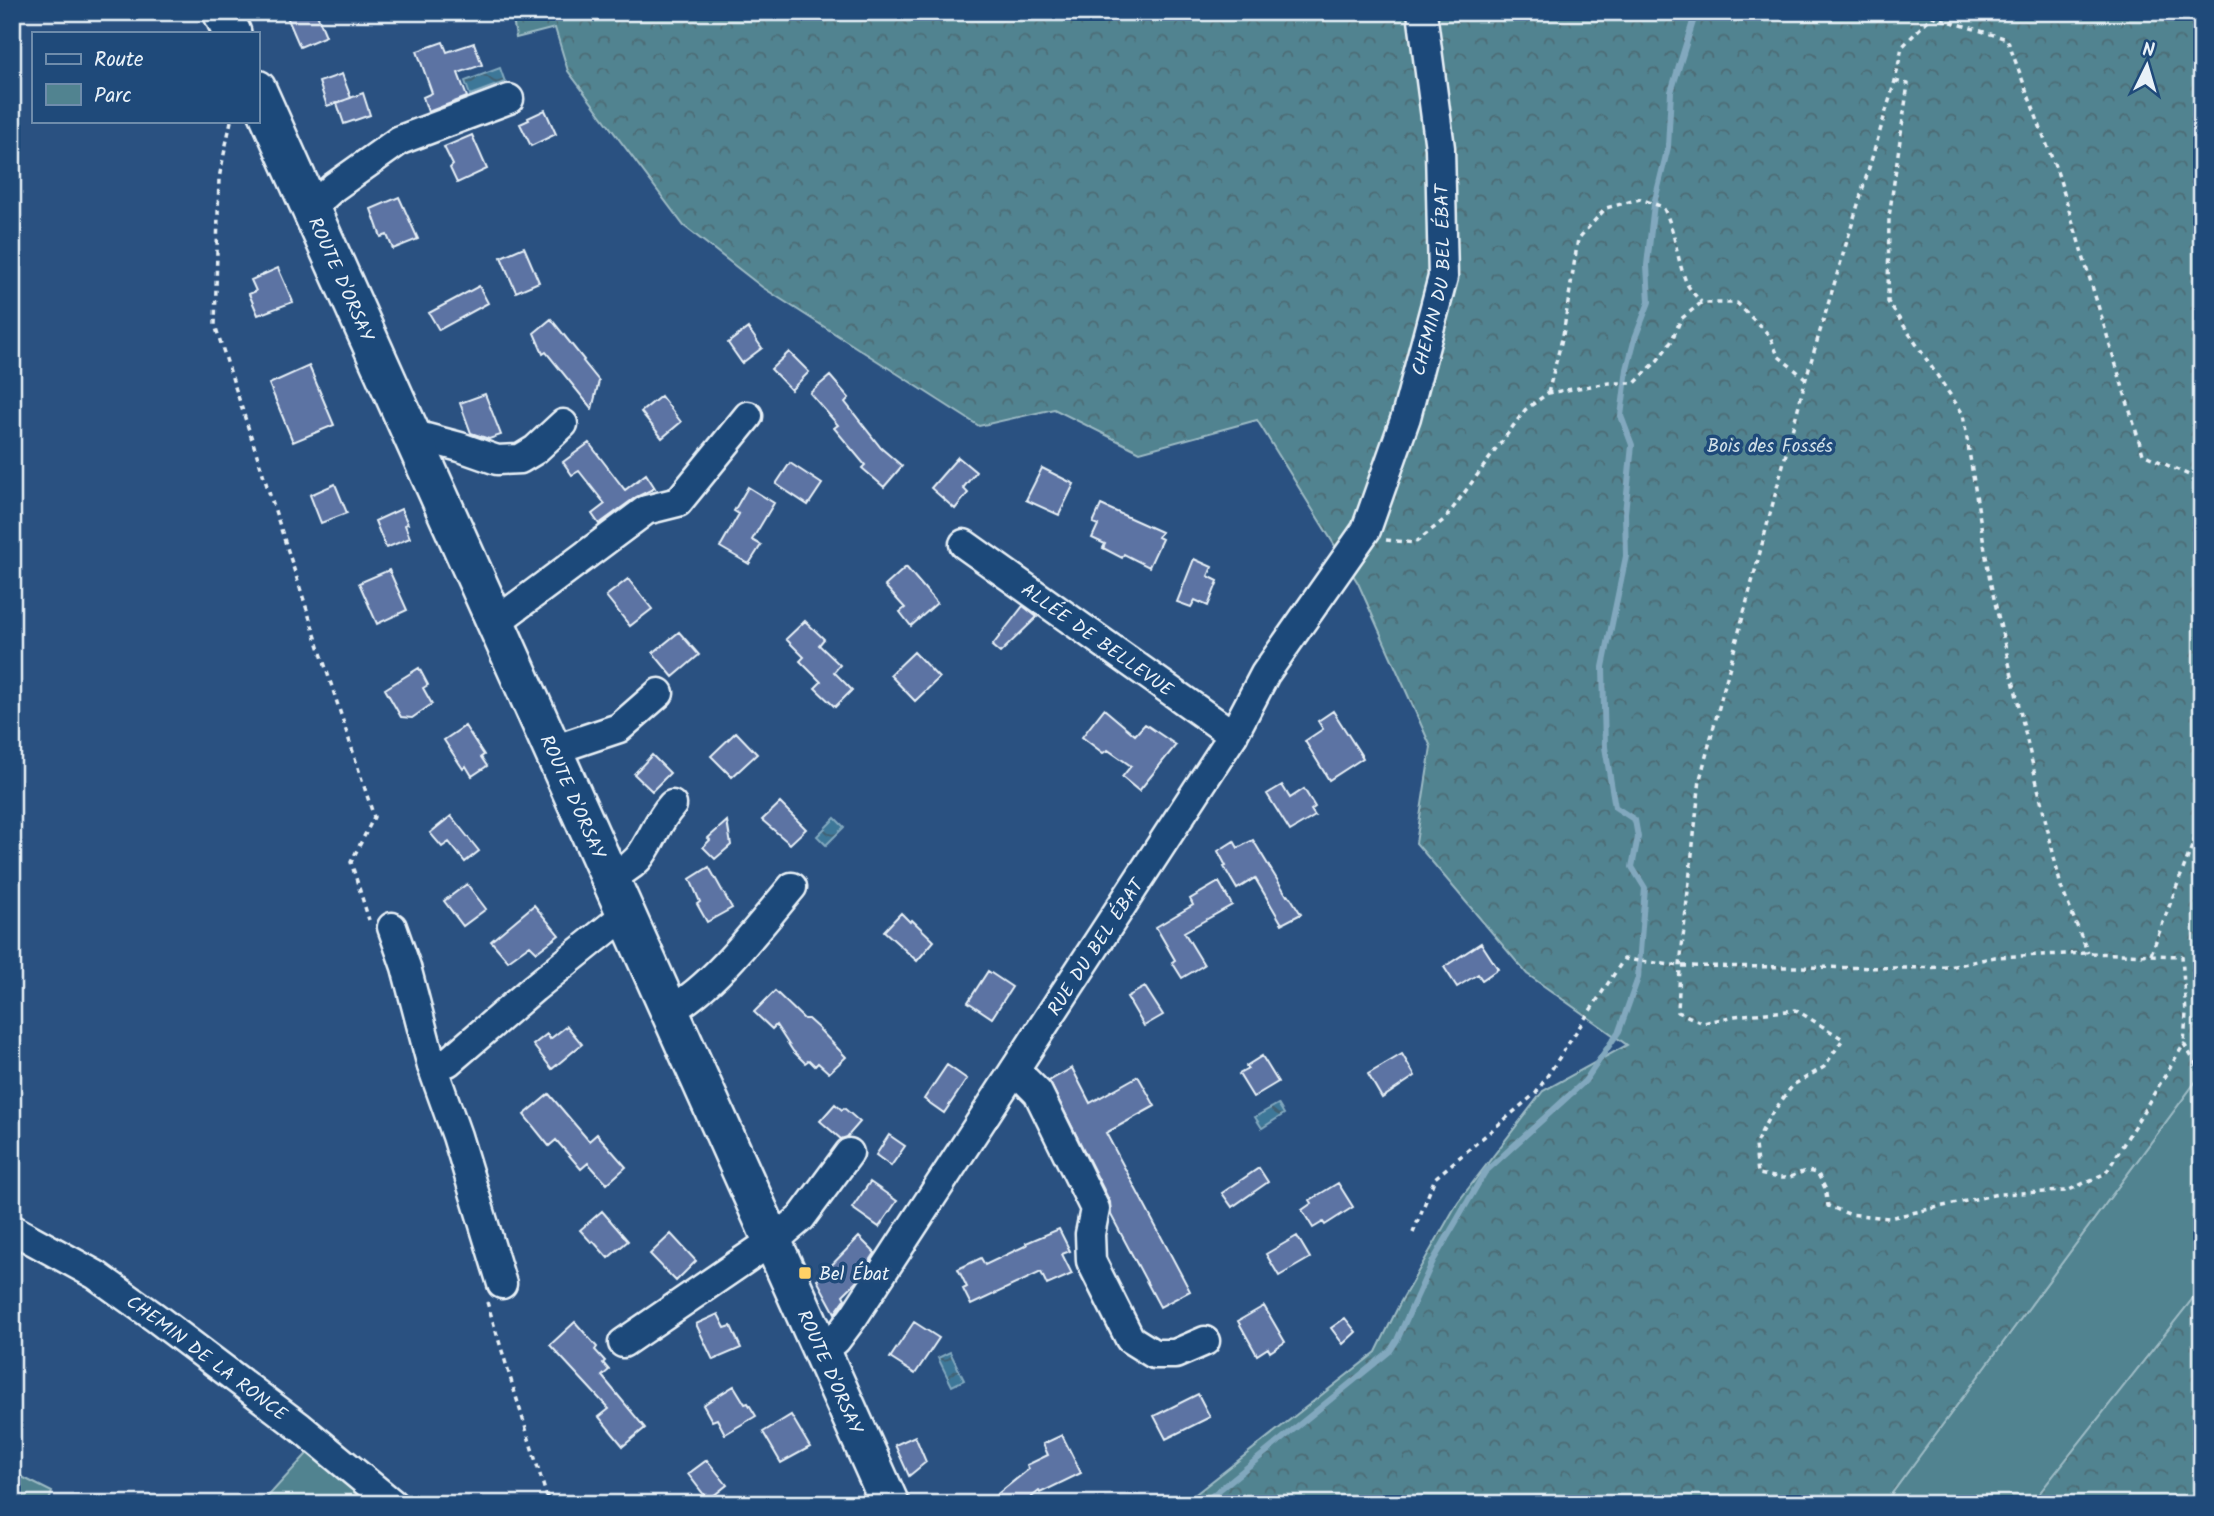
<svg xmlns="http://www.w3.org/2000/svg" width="2214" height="1516" viewBox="0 0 2214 1516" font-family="Kalam,sans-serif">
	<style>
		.green { fill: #518390; stroke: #9cbac4; stroke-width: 2 }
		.forest { fill: url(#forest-crowns); stroke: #9cbac4; stroke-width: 2 }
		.water { fill: url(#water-waves); stroke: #82a8be; stroke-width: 2 }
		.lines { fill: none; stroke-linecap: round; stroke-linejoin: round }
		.stream { stroke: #82a8be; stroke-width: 6 }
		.building { fill: #5b73a3; stroke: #e8f1f8; stroke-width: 2 }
		.minor-casing { stroke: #e8f1f8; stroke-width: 33 }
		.major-casing { stroke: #e8f1f8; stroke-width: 42 }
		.path { stroke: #e8f1f8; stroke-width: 3.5; stroke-dasharray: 5 5; stroke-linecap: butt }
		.minor { stroke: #1f4a7a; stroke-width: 28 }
		.major { stroke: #1f4a7a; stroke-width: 37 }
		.poi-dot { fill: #ffd166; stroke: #1f4a7a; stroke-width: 2.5 }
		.labels { text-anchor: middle; stroke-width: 7; stroke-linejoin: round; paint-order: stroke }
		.street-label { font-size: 19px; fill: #e8f1f8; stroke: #1f4a7a }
		.park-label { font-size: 19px; fill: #d1e0e8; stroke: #1f4a7a }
		.poi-label { font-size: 19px; fill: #e8f1f8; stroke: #1f4a7a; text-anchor: start }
	</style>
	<defs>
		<pattern id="forest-crowns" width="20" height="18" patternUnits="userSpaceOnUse" patternTransform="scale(1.75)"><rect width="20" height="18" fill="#518390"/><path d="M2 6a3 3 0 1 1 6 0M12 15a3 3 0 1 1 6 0" fill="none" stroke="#4d6b74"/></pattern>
		<pattern id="water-waves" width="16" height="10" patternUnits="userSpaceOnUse" patternTransform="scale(1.75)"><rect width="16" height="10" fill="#3e7798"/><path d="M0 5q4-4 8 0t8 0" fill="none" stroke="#426071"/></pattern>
	</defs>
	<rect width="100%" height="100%" fill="#2a5181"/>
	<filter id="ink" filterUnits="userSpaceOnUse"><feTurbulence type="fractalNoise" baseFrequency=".0143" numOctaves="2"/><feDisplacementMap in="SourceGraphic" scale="14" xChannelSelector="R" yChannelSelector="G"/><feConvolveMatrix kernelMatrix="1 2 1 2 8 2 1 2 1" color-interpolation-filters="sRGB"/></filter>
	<g filter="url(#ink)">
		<path class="green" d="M2202,1073V1287L2031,1504H1884Z
			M315,1445L381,1504H261Z
			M12,1472L52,1492L48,1504H12Z"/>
		<path class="forest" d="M512,12H2202V1073L1884,1504H1183L1376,1352L1400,1303L1458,1202L1543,1091L1627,1045L1527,974L1416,843L1431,747L1358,583L1257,420L1140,452L1054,409L979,426L762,287L684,226L568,71L555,28L516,38Z
			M2202,1287V1504H2031Z"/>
		<path class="water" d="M500,68L505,82L470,95L465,81Z
			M835,818L844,827L826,845L817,836Z
			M1278,1104L1284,1114L1262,1128L1255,1117Z
			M950,1352L964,1380L952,1386L938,1358Z"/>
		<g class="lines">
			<path class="stream" d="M1202,1504L1390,1351L1397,1340L1433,1261L1485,1172L1585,1081L1619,1031L1638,978L1645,888L1632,867L1638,837L1635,820L1615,807L1605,747L1603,667L1626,556L1625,513L1632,445L1621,416L1627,369L1635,338L1649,302L1647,265L1654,204L1668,147L1671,92L1696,12"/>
		</g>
		<path class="building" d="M285,12H316L326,36L300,47Z
			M443,42L447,52L474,43L482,65L458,73L467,97L428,112L423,97L432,93L417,51Z
			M342,74L351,98L327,106L319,82Z
			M363,93L370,115L344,124L337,103Z
			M545,110L556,134L531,146L520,124L529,120L528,118Z
			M472,135L487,169L457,183L450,168L453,165L444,147Z
			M399,197L418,239L393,249L387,235L381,237L371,209Z
			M524,247L539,282L516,292L501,257Z
			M278,268L293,302L258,315L249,294L256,291L251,280Z
			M479,286L488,303L439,330L429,313Z
			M551,319L584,360L583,361L599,381L592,409L546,352L543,354L534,333Z
			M748,328L762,348L742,363L728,343Z
			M789,352L809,372L791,390L771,369Z
			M309,366L334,425L293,442L269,384Z
			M830,376L849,398L845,402L881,448L902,466L884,487L862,468L865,465L834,428L838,425L810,393Z
			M485,394L501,435L489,439L471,433L460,403Z
			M661,396L681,422L662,438L641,412Z
			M589,443L625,490L646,474L655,488L636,497L599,524L592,514L605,504L579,471L572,475L563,462Z
			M958,457L976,472L963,488L968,493L955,509L931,488Z
			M790,463L822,484L808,505L776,484Z
			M1042,468L1074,484L1059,515L1026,500Z
			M335,484L347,513L321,523L310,495Z
			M748,487L774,503L752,540L761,545L749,564L720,547L739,514L734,511Z
			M1101,505L1161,532L1158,537L1162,539L1149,567L1124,554L1122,558L1103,548L1105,544L1092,538L1098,525L1093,523Z
			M401,509L408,524L405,525L410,538L386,548L375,521Z
			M1194,559L1212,567L1208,576L1218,581L1208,606L1195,600L1191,607L1177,602Z
			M906,567L937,603L911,626L900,612L905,608L885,586Z
			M389,570L407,610L377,624L359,583Z
			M628,579L652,609L630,626L606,596Z
			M1023,606L1037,617L1000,653L992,646Z
			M805,621L824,639L819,645L840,665L834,672L852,690L835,707L815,688L821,682L800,661L804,657L786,639Z
			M679,632L699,655L673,677L653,653Z
			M914,652L939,678L915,701L890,675Z
			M419,668L428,685L423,688L432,704L412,718L401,717L385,689Z
			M1104,709L1135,735L1145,724L1176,745L1139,791L1122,777L1131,766L1108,750L1103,753L1082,737Z
			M1333,711L1363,758L1329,780L1305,741L1323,729L1318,721Z
			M465,726L484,755L481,757L487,766L472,776L466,766L463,769L444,740Z
			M736,732L757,754L732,777L711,756Z
			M652,755L670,773L652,791L634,774Z
			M1282,785L1290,798L1304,789L1315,807L1311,810L1315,816L1290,831L1267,794Z
			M780,803L806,829L790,844L762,820Z
			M451,816L479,851L465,862L449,842L442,847L430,833Z
			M727,821L731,845L715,859L703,847L710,840L708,838Z
			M1253,840L1287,896L1289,895L1301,914L1282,924L1255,878L1237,889L1224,867L1226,866L1218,851L1234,841L1238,848Z
			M709,867L732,908L707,922L697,904L700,902L690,879Z
			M1219,882L1232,905L1184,932L1204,965L1182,978L1172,962L1175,960L1156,927L1193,905L1190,899Z
			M467,884L486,909L463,926L444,901Z
			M534,905L559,935L537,952L530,945L508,961L491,941Z
			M901,913L910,922L912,920L934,941L917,961L884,931Z
			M1481,943L1498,969L1482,980L1478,974L1457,987L1444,967Z
			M988,971L1012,987L992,1018L968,1002Z
			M1145,987L1163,1015L1144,1026L1127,997Z
			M775,991L804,1019H808L818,1028L846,1057L829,1073L818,1063L815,1066L809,1060L805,1063L793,1051L776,1025L772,1029L754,1012Z
			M567,1026L582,1044L552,1069L533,1045L547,1034L550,1039Z
			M1402,1054L1415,1076L1382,1098L1368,1074Z
			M1262,1056L1278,1082L1253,1097L1239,1074L1248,1069L1246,1066Z
			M947,1065L967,1079L944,1113L924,1099Z
			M1072,1068L1090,1103L1138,1076L1155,1106L1106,1133L1190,1291L1160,1307L1111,1215L1110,1202L1049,1081Z
			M549,1094L589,1141L597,1134L626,1167L607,1184L588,1163L581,1169L556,1140L549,1146L524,1115Z
			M835,1104L842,1110L844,1108L860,1122L847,1137L841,1139L820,1121Z
			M889,1135L905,1146L891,1166L876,1155Z
			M1259,1168L1268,1182L1232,1207L1222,1193Z
			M870,1182L897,1201L879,1227L852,1208Z
			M1338,1183L1353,1207L1325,1225L1323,1222L1313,1228L1302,1210L1312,1203L1310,1200Z
			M602,1211L628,1241L608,1258L593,1241L591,1242L580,1230Z
			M1059,1229L1070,1251L1062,1254L1072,1274L1047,1285L1041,1272L971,1305L963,1289L967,1287L958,1269L981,1258L985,1265L1027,1245L1026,1243Z
			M671,1234L696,1261L676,1281L650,1254Z
			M1297,1236L1310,1258L1279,1276L1266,1254Z
			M859,1237L875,1253L857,1281L843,1295L845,1299L835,1313L817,1280Z
			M1264,1306L1285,1342L1270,1352L1268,1348L1257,1355L1238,1321Z
			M718,1314L725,1328L731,1326L741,1348L713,1360L696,1324Z
			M1345,1318L1356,1332L1343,1344L1331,1328Z
			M575,1322L597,1347L595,1350L605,1361L603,1363L609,1370L602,1376L645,1428L623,1446L599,1417L609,1409L550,1345Z
			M914,1322L939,1338L915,1374L890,1358Z
			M734,1386L745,1404L748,1403L756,1416L725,1434L717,1419L712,1421L703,1405Z
			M1198,1394L1210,1417L1166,1439L1154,1416Z
			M791,1415L810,1447L781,1463L763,1432Z
			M1062,1435L1081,1473L1040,1493L1039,1491L1023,1504H985L1029,1469L1027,1465L1048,1455L1043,1444Z
			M915,1436L926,1462L909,1476L895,1445Z
			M707,1460L727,1485L708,1500L688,1474Z"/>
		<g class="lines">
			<defs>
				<g id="minor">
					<path d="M310,209L334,187L400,140L509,99"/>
					<path d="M411,434L460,447L497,460L520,459L535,450L563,424"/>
					<path id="s1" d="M964,544L1233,735"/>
					<path d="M496,622L646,510L678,502L748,416"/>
					<path d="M553,750L619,728L659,693"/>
					<path d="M609,876C650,865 648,831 672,805"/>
					<path d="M392,927L406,967L432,1066L457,1136L502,1284"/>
					<path d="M670,1010C712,989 761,924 792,887"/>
					<path d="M432,1066L448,1062L534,988L626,914"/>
					<path d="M1015,1070L1038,1093L1095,1209L1090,1234L1091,1261L1130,1339L1154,1354H1175L1205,1341"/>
					<path id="s2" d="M12,1229L96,1275L156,1318L300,1427L393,1504"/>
					<path d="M623,1343L782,1234L801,1218L849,1153"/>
					<path id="s3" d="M822,1350L836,1340L854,1316L1233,735L1265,674L1366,530L1406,417L1443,277L1440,148L1422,12"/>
				</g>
				<g id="major">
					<path d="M222,12L232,33"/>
					<path id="s4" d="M257,89L890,1504"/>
				</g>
			</defs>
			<use href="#minor" class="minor-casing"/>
			<use href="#major" class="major-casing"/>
			<path class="path" d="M1932,12V16L1902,47L1895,81L1806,378L1700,779L1680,966L1678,1012L1703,1023L1735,1016L1796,1010L1843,1039L1824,1067L1793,1085L1768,1119L1755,1145L1758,1174C1766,1175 1775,1178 1783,1178C1798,1177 1801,1167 1818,1174L1825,1188L1828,1206L1849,1214L1889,1218L1998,1194L2067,1191L2106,1173L2184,1044L2202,1074
				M1932,16L2007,39L2059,177L2143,454L2202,481
				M1895,81L1908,84L1889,217L1888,302L1963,414L1990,581L2061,887L2088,953
				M231,121L219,178L215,325L374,817L351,862L369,920
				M1548,393L1563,335L1578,239L1606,208L1640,199L1663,207C1676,231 1676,259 1687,284C1690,290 1696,296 1701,302
				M1386,540L1415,543L1445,519L1525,410L1548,393L1609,383H1635L1657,361L1671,342L1681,319L1701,303H1737L1770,336L1778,356L1805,378
				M2151,954L2202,820
				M1413,1233L1435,1178L1536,1093L1624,959L1680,966L1905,968L1950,967L1995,957L2088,953L2182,956L2186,1013L2184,1044
				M487,1302L549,1504"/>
			<use href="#minor" class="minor"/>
			<use href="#major" class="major"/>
		</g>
	</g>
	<rect class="poi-dot" x="798" y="1266" width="14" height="14" rx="3.5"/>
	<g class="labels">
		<g class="street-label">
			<text dy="7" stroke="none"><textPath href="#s4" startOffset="208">ROUTE D'ORSAY</textPath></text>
			<text dy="7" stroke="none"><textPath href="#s3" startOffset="1246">CHEMIN DU BEL ÉBAT</textPath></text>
			<text dy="7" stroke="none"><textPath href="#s1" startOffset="164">ALLÉE DE BELLEVUE</textPath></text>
			<text dy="7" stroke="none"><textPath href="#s4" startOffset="775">ROUTE D'ORSAY</textPath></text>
			<text dy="7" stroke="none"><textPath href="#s3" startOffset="488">RUE DU BEL ÉBAT</textPath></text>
			<text dy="7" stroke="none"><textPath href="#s2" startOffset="234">CHEMIN DE LA RONCE</textPath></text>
			<text dy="7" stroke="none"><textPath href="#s4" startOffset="1405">ROUTE D'ORSAY</textPath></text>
		</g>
		<g class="park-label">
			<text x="1770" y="452">Bois des Fossés</text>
		</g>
		<g class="poi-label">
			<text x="819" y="1280">Bel Ébat</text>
		</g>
	</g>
	<rect width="2214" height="1516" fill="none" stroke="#1f4a7a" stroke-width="42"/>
	<rect x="21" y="21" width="2172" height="1474" fill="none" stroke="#e8f1f8" stroke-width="2.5" filter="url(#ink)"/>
	<rect x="32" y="32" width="228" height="91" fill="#1f4a7a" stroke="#6f8dac" stroke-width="2"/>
	<rect x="46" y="54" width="35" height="10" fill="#1f4a7a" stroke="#6f8dac" stroke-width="2"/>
	<text x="94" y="66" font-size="21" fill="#e8f1f8">Route</text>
	<rect x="46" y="84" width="35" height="21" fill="#518390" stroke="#6f8dac" stroke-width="2"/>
	<text x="94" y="102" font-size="21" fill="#e8f1f8">Parc</text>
	<g transform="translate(2147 66) rotate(5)" stroke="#1f4a7a" stroke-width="5" paint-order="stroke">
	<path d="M0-5L12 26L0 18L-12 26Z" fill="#e8f1f8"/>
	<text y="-10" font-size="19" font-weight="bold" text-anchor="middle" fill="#e8f1f8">N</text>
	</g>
</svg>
